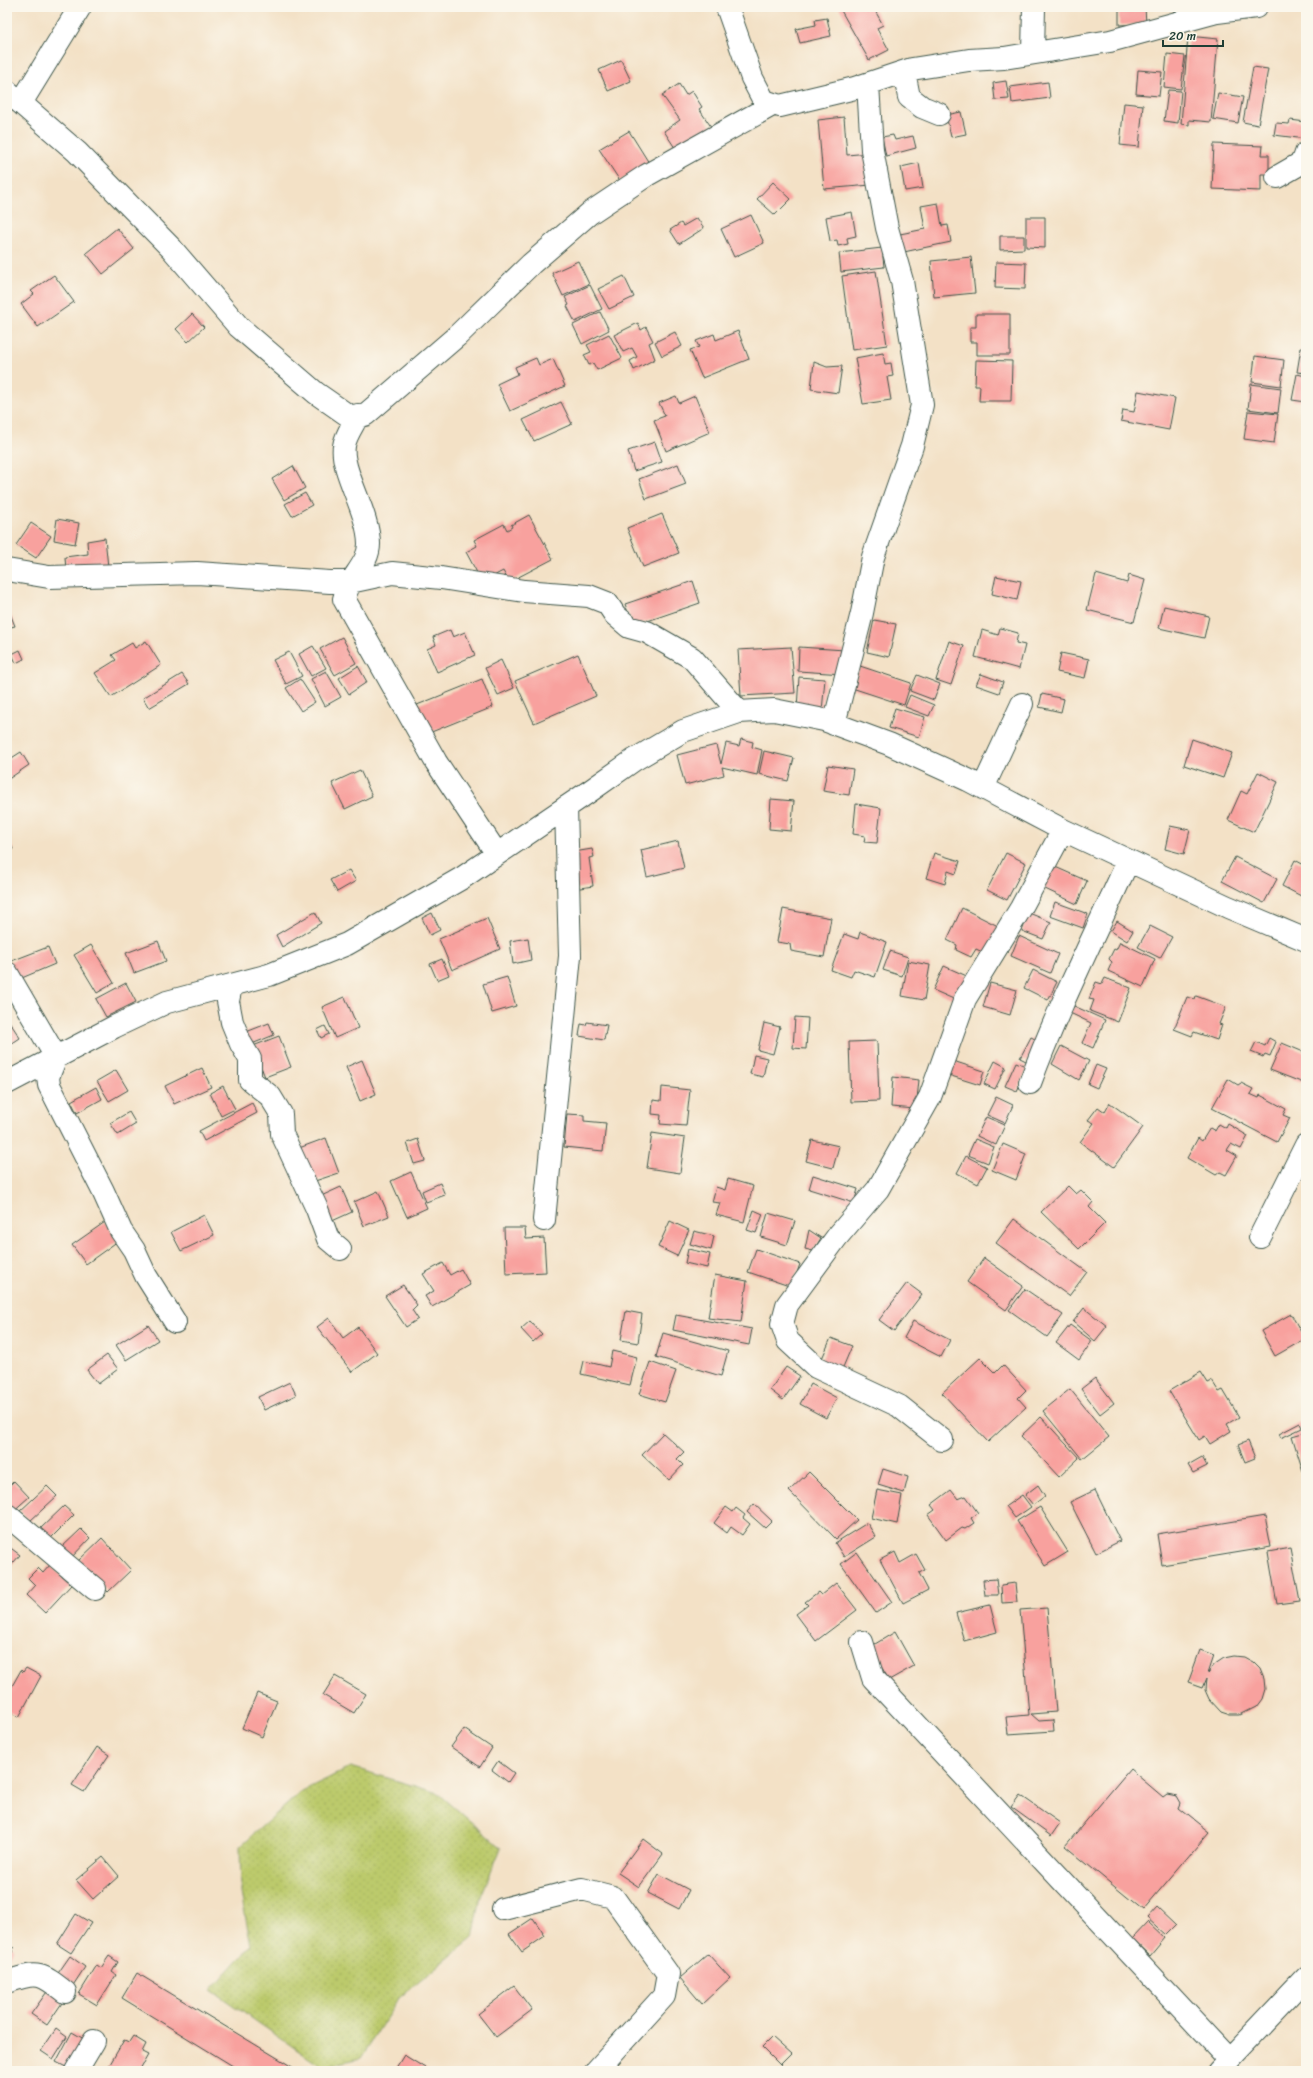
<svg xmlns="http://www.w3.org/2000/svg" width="1313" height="2078" viewBox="0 0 1313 2078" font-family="Sriracha,sans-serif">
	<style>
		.park { fill: url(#park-dots); stroke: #6e8450 }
		.building { fill: #f8a19e }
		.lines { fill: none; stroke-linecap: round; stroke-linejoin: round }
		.minor-casing { stroke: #3f564a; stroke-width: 24 }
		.minor { stroke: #fff; stroke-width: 22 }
	</style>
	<defs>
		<pattern id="park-dots" width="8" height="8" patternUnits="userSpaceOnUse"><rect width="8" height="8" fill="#bcca6c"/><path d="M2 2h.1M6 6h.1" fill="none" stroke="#a1ae5e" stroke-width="1.8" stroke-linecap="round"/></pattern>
	</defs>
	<rect width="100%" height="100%" fill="#fbf7ec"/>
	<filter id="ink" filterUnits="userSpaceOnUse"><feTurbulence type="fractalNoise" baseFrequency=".025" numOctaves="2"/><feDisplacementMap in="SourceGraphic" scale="8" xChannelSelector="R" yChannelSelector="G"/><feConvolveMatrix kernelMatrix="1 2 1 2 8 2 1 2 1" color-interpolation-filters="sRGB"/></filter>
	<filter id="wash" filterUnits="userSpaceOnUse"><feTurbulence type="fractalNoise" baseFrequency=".012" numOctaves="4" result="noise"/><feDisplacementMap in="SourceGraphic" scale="16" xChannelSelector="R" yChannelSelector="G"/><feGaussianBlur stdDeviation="0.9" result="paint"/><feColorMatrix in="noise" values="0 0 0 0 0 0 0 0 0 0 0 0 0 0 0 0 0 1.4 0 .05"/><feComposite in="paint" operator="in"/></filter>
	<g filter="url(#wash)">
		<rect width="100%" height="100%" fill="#f3e1c6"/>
		<path class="park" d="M351,1767L438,1793L501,1848L481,1896L473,1938L399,1998L361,2058L322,2067L211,1990L251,1946L241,1893L240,1846L302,1791Z"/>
		<g id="blocks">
			<path class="building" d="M839,7H873L883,25L877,28L889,50L869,60Z
				M1119,7H1145L1146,24L1119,25Z
				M827,18L831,36L800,43L796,29L816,25L815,20Z
				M1188,36L1218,39L1211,122L1189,120V125L1181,124Z
				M1167,54L1185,56L1181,89L1164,87Z
				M621,60L631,81L608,91L599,70Z
				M1253,67L1268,69L1258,125L1243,122Z
				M1138,70L1162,72L1159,96L1136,94Z
				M1006,81L1009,99L995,100L993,83Z
				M1048,82L1050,98L1012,103L1010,87Z
				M679,84L686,95L692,91L702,107L699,109L712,128L677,151L664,131L680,120L662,95Z
				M1168,90L1181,91L1178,123L1164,121Z
				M1218,93L1243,97L1238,123L1213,119Z
				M1124,103L1143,105L1139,147L1120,145Z
				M961,112L966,134L951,137L946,115Z
				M844,117L847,155L869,153L871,185L824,189L818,120Z
				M1290,120L1306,122V139L1274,135L1276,123L1289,124Z
				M629,131L649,163L620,181L599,149Z
				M893,135L895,140L913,136L916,148L886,156L882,137Z
				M1214,144L1263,146L1262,155H1269V174H1261V191L1212,189Z
				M919,163L923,188L905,191L901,167Z
				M773,182L791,199L775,215L757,199Z
				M938,203L942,226L948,225L951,242L899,253L895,235L925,229L921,206Z
				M852,212L856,236L847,238L848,244L838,246L837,240L830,241L826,217Z
				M751,215L764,243L734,257L721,229Z
				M1026,217H1045V248L1026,247Z
				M697,218L704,228L679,244L670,230L681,223L683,226Z
				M117,228L134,249L103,274L86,253Z
				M1000,236H1024V249L1000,250Z
				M882,248L884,267L841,272L839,253Z
				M971,257L975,293L934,297L931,261Z
				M578,261L589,284L563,296L552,273Z
				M996,262L1026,263L1025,289L995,288Z
				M876,271L887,345L852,350L842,276Z
				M54,275L74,302L38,327L21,304L34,294L31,291Z
				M624,276L634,297L609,309L598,289Z
				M590,285L602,309L575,322L567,306L569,305L565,297Z
				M600,312L609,330L582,344L573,325Z
				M192,314L204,327L188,342L176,329Z
				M976,314H1010V355H977V342H970V327H976Z
				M638,323L641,330L646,327L653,341L649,343L655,359L634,370L630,361L637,357L632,348L623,352L614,335Z
				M738,331L749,359L702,378L690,350L699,347L696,341L714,334L716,340Z
				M675,332L682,346L662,356L655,342Z
				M609,334L622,358L597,370L593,363L589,365L584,355L591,352L587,345Z
				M1301,348L1306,349V373L1297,372Z
				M883,353L885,364L891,363L893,376L887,377L891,400L863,404L855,358Z
				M1255,356L1284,360L1281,386L1252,382Z
				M536,358L539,365L553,359L565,386L510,411L497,384L518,374L515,367Z
				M976,360L1012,361L1011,401H979L980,386H975Z
				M814,362L827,367L842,366L838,393L811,389Z
				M1297,374L1306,376V402L1292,400Z
				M1251,384L1281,388L1278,413L1248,409Z
				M1138,391L1175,398L1169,430L1121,421L1123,410L1134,412Z
				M676,396L679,403L695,396L710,432L666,451L654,420L665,416L659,403Z
				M561,402L572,424L534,441L523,420Z
				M1248,411L1278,414L1274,443L1244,439Z
				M655,442L662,462L634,471L628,451Z
				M678,464L686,484L646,499L639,479Z
				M293,466L305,488L284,500L272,479Z
				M305,493L312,505L292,516L285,504Z
				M662,514L679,553L643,567L627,528Z
				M529,515L553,559L509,582L503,571L482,582L466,552L477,546L474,540L504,524L507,530L512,527L511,525Z
				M57,519L79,523L75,544L54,540Z
				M31,523L51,536L36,558L16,545Z
				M105,538L108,567L66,571L65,557L88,554L87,541Z
				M1096,574L1127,583L1129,575L1145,580L1134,622L1087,610Z
				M996,576L1021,581L1017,600L992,594Z
				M693,581L700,603L633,626L625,604Z
				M7,606L15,626L7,628Z
				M1164,606L1209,616L1204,638L1159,628Z
				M874,620L896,624L889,657L867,652Z
				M1000,628L1018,633L1016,643L1025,645L1019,669L975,657L982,630L998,635Z
				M450,630L453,637L465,632L475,655L437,672L427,649L436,645L433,637Z
				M342,637L356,663L335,675L320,649Z
				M146,641L161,665L111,697L95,673L116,660L112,655L132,643L135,648Z
				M949,641L964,646L951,685L936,680Z
				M313,646L326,668L311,676L299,654Z
				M791,647L795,693L741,696L738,650Z
				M799,647L845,650L843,674L798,671Z
				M20,650L24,659L16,663L12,654Z
				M289,652L302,676L286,684L273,660Z
				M1061,653L1089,659L1085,678L1057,672Z
				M578,654L596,696L534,723L515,681Z
				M501,660L514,688L498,695L485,668Z
				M358,666L367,682L349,694L339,678Z
				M860,666L911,683L904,705L852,688Z
				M326,671L341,697L325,706L311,679Z
				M182,674L189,684L149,708L143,698Z
				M981,674L1003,682L999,693L976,685Z
				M917,675L940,684L934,700L910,691Z
				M799,677L825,679L822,711L797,709Z
				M300,679L315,702L301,711L286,688Z
				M482,679L493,707L429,733L417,705Z
				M1042,694L1064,699L1061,712L1039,707Z
				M910,695L934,705L929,716L905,707Z
				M895,708L925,717L919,737L889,728Z
				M741,739L753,742L752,747L762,750L757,775L722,767L724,775L685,785L677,755L716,745L721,764L726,743L739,746Z
				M1192,739L1232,753L1223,778L1184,765Z
				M764,751L794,758L788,781L759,774Z
				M21,752L29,765L7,780V761Z
				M828,765L853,769L849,795L823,791Z
				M360,770L372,796L345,809L332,783Z
				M1258,772L1278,782L1254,832L1228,820L1241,791L1247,794Z
				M771,799L794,801L791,831L769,829Z
				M856,804L881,808L877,843L864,842L865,836L853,834Z
				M1170,826L1190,830L1184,854L1165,849Z
				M7,837L13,849L7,853Z
				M678,841L684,868L647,877L641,850Z
				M592,849L594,857L589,858L593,886L574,889L568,853Z
				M934,853L960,861L956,874L948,871L945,884L926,878Z
				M1006,853L1026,863L1007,900L987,890Z
				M1235,857L1277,879L1264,903L1222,881Z
				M1295,860L1306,866V890L1303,897L1282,886Z
				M1053,866L1087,881L1077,904L1043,888Z
				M349,870L356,881L337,892L330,880Z
				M1055,902L1088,914L1083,928L1050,916Z
				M962,908L1002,928L989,955L976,949L971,957L956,950L957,945L947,940Z
				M783,909L831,918L824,957L791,951L790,944L777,942Z
				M315,912L321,923L282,947L276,935Z
				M432,913L440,930L430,935L422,918Z
				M1029,913L1051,922L1043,939L1022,931Z
				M487,918L500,949L452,970L439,939Z
				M1117,921L1133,931L1127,941L1111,931Z
				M1150,926L1172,937L1160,958L1138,947Z
				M860,932L887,942L875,977L854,970L851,977L831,970L844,934L858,939Z
				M1019,936L1058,954L1050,973L1011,956Z
				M528,938L531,960L513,964L510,941Z
				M158,941L166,961L134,973L126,953Z
				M1120,942L1155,959L1143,987L1108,971L1112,962L1109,959L1114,949L1116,950Z
				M91,945L114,983L97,993L74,955Z
				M48,947L55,964L17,980L9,962Z
				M890,951L908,957L902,976L883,970Z
				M442,959L449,975L437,980L430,964Z
				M908,961L930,965L924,1000L902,996Z
				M944,966L969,977L958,1001L933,990Z
				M1033,970L1057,982L1048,1000L1024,988Z
				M507,977L516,1006L492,1013L483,984Z
				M1105,978L1131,988L1118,1022L1090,1011L1094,1000L1089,999L1096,982L1102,984Z
				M126,983L136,1002L106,1017L96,999Z
				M990,983L1017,990L1010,1015L983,1007Z
				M1196,996L1226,1007L1219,1024L1222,1025L1217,1040L1194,1032L1192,1036L1174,1029L1187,997L1195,999Z
				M345,997L358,1028L335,1038L322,1007Z
				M1074,1006L1105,1020L1093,1048L1082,1043L1091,1023L1070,1013Z
				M795,1017L808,1018L806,1049L793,1048Z
				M7,1018L20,1038L8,1046L7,1045Z
				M587,1022L607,1025L604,1040L579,1036L581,1024L586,1025Z
				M269,1023L274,1035L247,1046L241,1034Z
				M764,1023L780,1027L773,1054L758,1050Z
				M325,1026L329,1034L321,1038L317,1030Z
				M279,1036L291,1067L265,1077L253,1046Z
				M1031,1037L1039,1041L1028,1062L1020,1058Z
				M1269,1038L1276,1042L1270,1056L1265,1054L1263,1057L1251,1052L1256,1042L1265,1046Z
				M877,1041L879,1101L851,1102L849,1042Z
				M1282,1043L1306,1053V1084L1270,1070Z
				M1061,1046L1089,1061L1079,1080L1052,1064Z
				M754,1055L767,1058L763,1077L750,1074Z
				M362,1060L376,1094L360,1101L346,1067Z
				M950,1060L984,1071L980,1085L945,1074Z
				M995,1061L1006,1067L995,1089L984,1084Z
				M1016,1062L1028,1067L1017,1091L1005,1086Z
				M1096,1065L1106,1069L1097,1088L1088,1084Z
				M202,1068L211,1087L174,1104L165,1086Z
				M116,1070L128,1090L109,1101L97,1081Z
				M893,1077L919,1080L916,1109L891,1107Z
				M1228,1079L1238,1085L1241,1083L1253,1089L1250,1094L1259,1098L1260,1095L1286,1109L1283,1115L1290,1118L1277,1142L1212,1108Z
				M223,1086L235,1109L221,1116L210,1093Z
				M96,1087L102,1099L77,1113L71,1101Z
				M662,1087L690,1090L686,1126L660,1124L661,1115L652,1114L653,1100L661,1101Z
				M996,1097L1013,1105L1005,1123L987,1115Z
				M252,1103L257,1113L204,1141L199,1131Z
				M1110,1103L1143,1127L1114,1167L1080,1142L1094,1123L1088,1120L1098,1107L1105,1112Z
				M129,1112L136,1124L118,1135L110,1123Z
				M567,1114L584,1115V1121L606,1123L603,1151L564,1147Z
				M986,1117L1005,1125L996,1145L977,1136Z
				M1219,1124L1226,1128L1228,1124L1248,1136L1241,1149L1231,1144L1227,1150L1237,1156L1226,1175L1220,1172L1216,1175L1187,1158L1198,1138L1202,1141L1210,1128L1215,1131Z
				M652,1133L685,1138L680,1173L647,1168Z
				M326,1138L339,1173L312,1182L299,1148Z
				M418,1139L425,1161L414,1164L407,1143Z
				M975,1139L994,1147L988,1163L968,1155Z
				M812,1140L839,1146L833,1168L806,1161Z
				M1003,1144L1026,1154L1016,1180L992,1170Z
				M966,1156L987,1167L978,1184L957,1173Z
				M411,1172L427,1208L407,1217L391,1181Z
				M813,1175L858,1189L854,1203L809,1189Z
				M728,1179L753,1186L744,1222L716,1215L720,1203L712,1202L716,1187L725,1190Z
				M440,1183L445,1195L426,1202L422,1191Z
				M1068,1186L1076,1194L1081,1190L1093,1202L1089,1207L1105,1223L1079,1249L1041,1212Z
				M341,1187L352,1212L330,1222L319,1197Z
				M378,1191L389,1216L364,1226L354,1202Z
				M754,1210L763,1214L756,1233L747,1230Z
				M768,1213L795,1221L787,1245L761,1237Z
				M204,1215L214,1235L181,1251L171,1232Z
				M1014,1219L1087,1272L1069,1296L996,1243Z
				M670,1221L689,1230L677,1256L658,1247Z
				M105,1222L118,1241L86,1264L72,1245Z
				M504,1228H525L526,1239L544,1238L546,1272L506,1274Z
				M809,1230L821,1238L813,1251L805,1249Z
				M694,1231L714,1236L711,1250L690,1244Z
				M688,1249L710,1254L707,1268L685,1263Z
				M756,1249L800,1264L792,1287L748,1272Z
				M984,1258L1023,1286L1006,1310L967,1282Z
				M443,1263L450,1275L461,1269L470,1285L432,1307L425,1296L434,1291L423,1274Z
				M715,1275L747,1281L741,1322L708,1318Z
				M907,1283L922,1294L894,1331L879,1320Z
				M403,1285L417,1305L412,1310L418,1319L406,1327L385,1296Z
				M1025,1289L1063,1315L1047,1337L1009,1310Z
				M1084,1308L1107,1326L1095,1341L1073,1322Z
				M626,1311L642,1314L638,1343L621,1340Z
				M1291,1314L1305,1339L1275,1356L1261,1331Z
				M676,1315L752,1329L749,1345L673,1330Z
				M329,1318L343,1338L358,1327L377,1353L352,1372L317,1327Z
				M530,1321L542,1334L533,1342L521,1329Z
				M913,1321L950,1340L941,1357L904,1338Z
				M148,1325L158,1340L126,1360L116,1345Z
				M1070,1325L1092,1341L1079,1360L1056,1343Z
				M663,1333L728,1351L721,1376L656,1357Z
				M831,1338L852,1346L841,1372L820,1363Z
				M612,1351L637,1357L630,1385L581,1374L584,1361L609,1367Z
				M107,1355L118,1369L98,1384L87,1370Z
				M980,1358L995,1373L1003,1365L1026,1390L1018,1398L1026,1407L988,1442L942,1393Z
				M650,1362L676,1371L665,1402L639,1394Z
				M786,1367L800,1376L783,1400L770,1390Z
				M1201,1372L1208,1383L1212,1381L1219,1392L1223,1390L1239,1417L1227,1424L1231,1431L1210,1444L1205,1436L1199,1440L1169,1391Z
				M1095,1378L1114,1403L1100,1414L1081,1389Z
				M290,1382L296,1395L264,1410L258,1397Z
				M811,1384L837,1398L826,1418L800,1404Z
				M1070,1389L1109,1437L1082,1459L1043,1411Z
				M1041,1417L1079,1458L1059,1477L1021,1436Z
				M1300,1423L1302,1428L1281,1438L1279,1434Z
				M1306,1432V1481L1292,1436Z
				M663,1433L684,1452L677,1459L683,1465L669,1480L642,1455Z
				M1248,1441L1255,1458L1245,1462L1238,1445Z
				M1202,1457L1207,1466L1193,1473L1188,1465Z
				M883,1469L908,1477L904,1493L878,1485Z
				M809,1472L857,1520L836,1539L789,1491Z
				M14,1481L29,1497L11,1513L7,1509V1488Z
				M1038,1485L1045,1496L1033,1505L1025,1495Z
				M47,1486L57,1496L30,1521L20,1511Z
				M877,1490L902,1495L897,1524L871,1518Z
				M951,1490L958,1499L966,1496L978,1513L971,1518L974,1523L965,1529L962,1528L946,1540L928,1515L935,1510L931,1505Z
				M1095,1490L1120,1541L1096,1553L1070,1502Z
				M1022,1495L1031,1507L1015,1518L1006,1506Z
				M754,1504L772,1521L765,1528L747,1512Z
				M64,1506L74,1515L50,1539L40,1529Z
				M726,1507L733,1512L736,1508L745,1515L743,1518L750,1524L742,1535L731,1527L727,1533L714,1523Z
				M1040,1507L1068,1552L1045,1566L1017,1521Z
				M1265,1516L1271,1547L1162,1565L1157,1534Z
				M867,1523L876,1537L844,1557L835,1543Z
				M81,1529L90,1538L70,1559L60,1549Z
				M102,1538L131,1570L108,1592L78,1561Z
				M8,1546L20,1555L7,1570V1547Z
				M1290,1548L1300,1601L1277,1604L1268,1552Z
				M857,1552L892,1602L876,1613L841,1564Z
				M895,1552L900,1563L916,1554L925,1570L919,1573L928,1590L903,1603L880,1560Z
				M50,1565L71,1585L45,1613L26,1595L35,1585L28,1578L38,1568L43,1573Z
				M996,1579L998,1595H985L983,1580Z
				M836,1583L857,1610L816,1641L796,1614L808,1605L805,1602L818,1592L821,1595Z
				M1015,1583L1017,1602L1002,1603L1001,1585Z
				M990,1605L997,1632L964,1641L956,1613Z
				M1047,1608L1056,1712L1031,1714L1039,1721L1053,1720L1054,1731L1008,1734L1006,1717L1029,1715L1020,1610Z
				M895,1632L914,1666L889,1680L870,1647Z
				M1200,1650L1214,1655L1208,1673L1215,1664L1224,1658L1234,1656L1244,1657L1253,1662L1260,1669L1264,1679L1265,1689L1262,1699L1256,1707L1240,1715H1230L1221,1712L1209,1699L1205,1690L1206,1679L1202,1688L1188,1683Z
				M26,1668L41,1676L19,1717L7,1711V1695L21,1670L23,1672Z
				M335,1676L366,1694L354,1713L323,1695Z
				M257,1693L277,1701L262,1737L242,1728Z
				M464,1729L492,1748L480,1767L451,1747Z
				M97,1747L109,1755L84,1792L72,1785Z
				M498,1761L514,1773L508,1782L492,1770Z
				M1130,1769L1163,1797L1167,1794L1177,1796L1181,1803L1179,1808L1209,1832L1143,1910L1065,1846Z
				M1020,1795L1060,1823L1051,1836L1011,1807Z
				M643,1839L663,1854L639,1887L618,1873Z
				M103,1857L119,1876L93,1899L76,1880Z
				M659,1874L689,1890L679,1909L648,1893Z
				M1157,1907L1176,1925L1166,1935L1147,1918Z
				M76,1914L91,1923L71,1953L57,1944Z
				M533,1918L545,1936L522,1952L509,1934Z
				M1148,1922L1165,1938L1150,1956L1132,1939Z
				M7,1945L14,1948L7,1963Z
				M708,1954L730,1978L702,2004L680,1978Z
				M70,1956L85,1967L70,1990L54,1979Z
				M109,1956L118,1962L112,1972L116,1975L97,2005L79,1994L97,1965L101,1968Z
				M137,1973L299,2071H241L122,1998Z
				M514,1986L532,2010L496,2037L478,2014Z
				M49,1989L64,2000L47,2025L31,2014Z
				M56,2029L67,2037L53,2059L41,2051Z
				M72,2032L84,2039L68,2068L56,2062Z
				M133,2036L146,2044L142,2052L148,2055L139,2071H106L124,2040L129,2042Z
				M772,2037L791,2054L780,2065L762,2047Z
				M404,2055L430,2071H394Z"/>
		</g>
	</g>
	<g filter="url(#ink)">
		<use href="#blocks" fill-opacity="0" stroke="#3f564a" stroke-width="1"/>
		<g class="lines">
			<defs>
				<path id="minor" d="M727,7L752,78L764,101L780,106L855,88L912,69L969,60L1004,58L1110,41L1217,12L1256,7
					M1033,53L1034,7
					M904,72L909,97L922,107L939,114
					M7,91L77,152L172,249L239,327L316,393L349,416L365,415L457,336L531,264L590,213L647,175L774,104
					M21,103L80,7
					M1277,177L1303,162L1306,153
					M358,415C354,424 345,436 344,446C340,470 369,512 369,544C369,565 348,578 344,599L436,762L497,854
					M7,570L49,577L197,573L330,582H350L392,573L441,578L524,591L589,596L607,603L615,615L629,627L647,632L692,658L739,712
					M834,724L862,613L873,557L912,446L922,405L902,281L887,228L872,150L868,84
					M983,788L1022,704
					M7,973L56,1057L48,1077L49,1085L103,1191L121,1231L134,1250L146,1276L175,1322
					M231,986L228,1001L232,1022L241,1044L250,1059V1080L270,1096L281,1114L282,1134L317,1209L328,1239L340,1249
					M7,1083L114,1027L167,1002L269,975L347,944L462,878L590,791L634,760L683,731L739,712L774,710L824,720L889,744L968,780L1063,830L1228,907L1306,940
					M1030,1083C1058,1007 1095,935 1128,861
					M544,1220L570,956L566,807
					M1260,1237L1306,1145
					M942,1440L899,1406L816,1367L788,1341L782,1324L787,1305L837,1237L878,1189L930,1097L965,999L1021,908L1063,830
					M7,1515L95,1589
					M862,1642L873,1678L1229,2059
					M503,1909L582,1889L613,1897L668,1974L664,1996L596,2071
					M10,1981C38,1971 42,1974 65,1992
					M76,2071L94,2041
					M1218,2071L1306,1978"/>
			</defs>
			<use href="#minor" class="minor-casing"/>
			<use href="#minor" class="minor"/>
		</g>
	</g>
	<rect width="1313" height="2078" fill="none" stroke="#fbf7ec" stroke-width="24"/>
	<path d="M1163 40v6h60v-6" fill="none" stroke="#1f3d34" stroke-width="2"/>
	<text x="1169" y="40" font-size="12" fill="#1f3d34" stroke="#fbf7ec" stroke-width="3" paint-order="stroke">20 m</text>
</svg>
